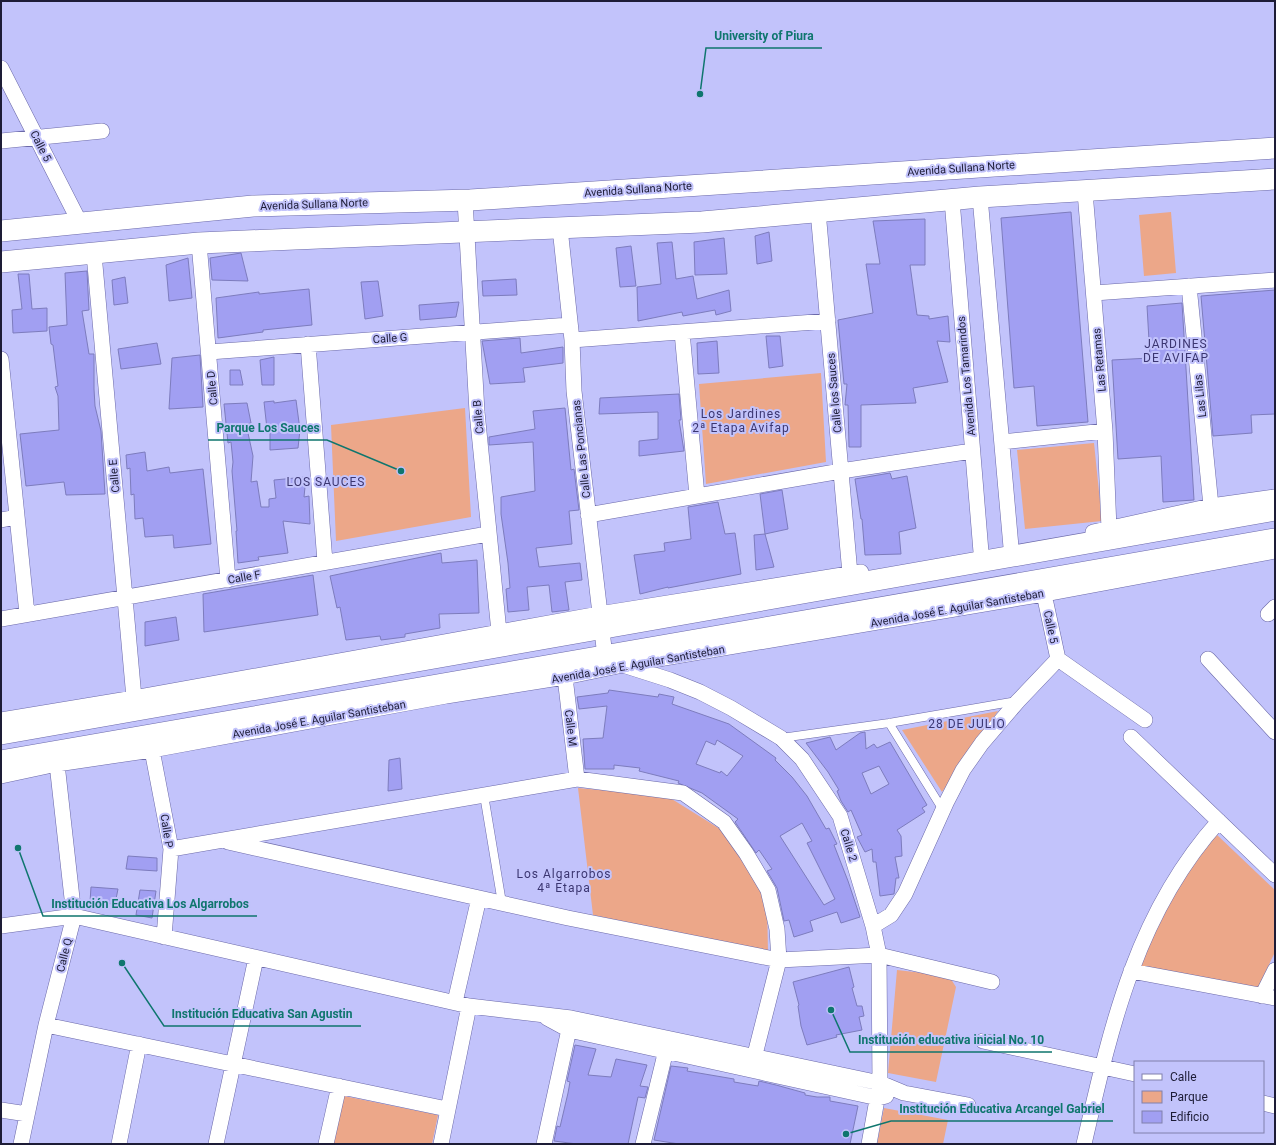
<svg xmlns="http://www.w3.org/2000/svg" width="1276" height="1145" viewBox="0 0 1276 1145" font-family="Roboto,sans-serif">
	<style>
		.green { fill: #eca789 }
		.building { fill: #a19ff2; stroke: #7d7cbd; fill-rule: evenodd }
		.lines { fill: none; stroke-linecap: round; stroke-linejoin: round }
		.lane-casing { stroke: #6b69a9; stroke-width: 9 }
		.street-casing { stroke: #6b69a9; stroke-width: 16 }
		.secondary-casing { stroke: #6b69a9; stroke-width: 22 }
		.lane { stroke: #fff; stroke-width: 8 }
		.street { stroke: #fff; stroke-width: 15 }
		.secondary { stroke: #fff; stroke-width: 21 }
		.labels { text-anchor: middle; stroke-width: 4; stroke-linejoin: round; paint-order: stroke }
		.street-label { font-size: 11px; fill: #1d1c36; stroke: #c2c3fb }
		.neighbourhood-label { font-size: 12px; letter-spacing: 1px; fill: #3b3671; stroke: #c2c3fb }
		.leader { fill: none; stroke: #0f766e; stroke-width: 1.5 }
		.callout-dot { fill: #0f766e; stroke: #c2c3fb; stroke-width: 1.5 }
		.callout-label { font-size: 12px; text-anchor: middle; font-weight: bold; fill: #0f766e; stroke: #c2c3fb; stroke-width: 4; stroke-linejoin: round; paint-order: stroke }
	</style>
	<rect width="100%" height="100%" fill="#c2c3fb"/>
	<path class="green" d="M1171,212L1176,273L1144,276L1139,215Z
		M821,373L826,462L706,484L699,384Z
		M465,408L471,517L336,541L331,425Z
		M1094,443L1102,521L1025,529L1017,450Z
		M998,711L942,792L902,730Z
		M578,788L667,796L728,834L767,903L768,952L593,915Z
		M1215,833L1275,890V952L1258,988L1137,968L1174,888Z
		M897,970L949,976L956,987L936,1082L888,1073Z
		M344,1096L438,1115L432,1144H333Z
		M884,1108L948,1120L943,1144H877Z"/>
	<path class="building" d="M1071,212L1088,422L1037,426L1034,386L1014,388L1001,218Z
		M925,219V265H910L917,315L929,316V319L948,316L950,342L937,341L948,382L913,388L916,403L861,405V447H849L848,405H845L847,384H844L838,320L873,313L866,264H880L873,221Z
		M769,232L772,261L757,264L755,236Z
		M724,238L727,274L695,275L694,242Z
		M672,242L676,279L693,276L697,299L729,290L731,311L716,315L715,310L683,316L682,312L638,321L637,287L661,284L657,243Z
		M631,246L636,286L620,287L616,248Z
		M241,253L248,281L212,280L210,258Z
		M188,258L192,298L169,301L166,265Z
		M87,271L89,310L82,311L89,354H94V389L95,406L101,431L105,494L66,495L64,482L26,486L20,434L59,430L58,396L55,387L58,386L53,345L51,344L49,327L67,325L65,273Z
		M18,274H29L32,309L47,308V331L13,333L12,310L22,309Z
		M125,277L128,303L114,305L112,280Z
		M516,279L517,295L483,296L482,281Z
		M378,281L383,316L365,319L361,282Z
		M309,289L312,325L263,330V332L218,338L216,298L259,292V294Z
		M1275,290V414L1251,415L1252,433L1213,436L1201,296Z
		M459,302L456,317L420,320L419,305Z
		M1182,303L1194,500L1163,502L1161,456L1118,459L1112,360L1150,358L1147,306Z
		M766,336H780L783,366L769,368Z
		M520,338L521,353L563,347V363L523,368L525,382L490,384L482,341Z
		M717,341L719,373L698,374L697,343Z
		M157,343L161,364L121,369L118,349Z
		M200,355L203,407L169,409L172,358Z
		M274,357V385H262L260,360Z
		M230,370H240L243,385H230Z
		M679,394L681,420H679L684,451L639,456V441L658,439V412L599,414L600,398Z
		M296,400L300,430L298,448L270,450V428L267,429L264,402L274,401V403Z
		M247,403L251,423L246,424L253,456L251,482L257,481L261,507H269V499L276,498L274,480L306,477L304,497L309,496L310,524L283,521L288,553L258,557L259,560L238,563L236,531H237L232,471L233,462L231,442L228,443L224,404Z
		M565,408L571,470L574,469L579,510L569,511L572,544L536,548L539,567L580,563L582,580L565,582L569,610L552,612L549,585L527,587L529,610L508,612L506,589L510,588L508,563L501,514V497L535,491L533,442L489,445V437L535,429L533,411Z
		M145,452L147,471L169,467L170,473L203,469L211,544L174,548L173,535L145,537L143,518L135,519L134,494L131,495L130,468L127,469L126,455Z
		M890,473L892,479L907,476L916,528L899,532L901,554L865,555L862,519H861L855,479Z
		M782,490L788,529L765,534L760,494Z
		M718,502L725,534L735,533L741,574L668,588V587L640,594L634,555L665,551L664,543L691,539L688,507Z
		M765,534L774,567L756,570L754,535Z
		M441,553L442,563L477,560L479,613L439,614L440,628L405,634V637L381,640L380,636L346,640L340,607L337,608L330,576Z
		M313,575L318,615L204,632L203,594Z
		M176,617L179,640L145,646V622Z
		M609,690L658,697L659,694L674,697L672,704L729,724L776,758L775,760L792,777L807,796L826,829L829,828L837,844L834,845L848,881L860,917L841,923L837,912L810,921L813,931L794,937L789,920L784,921L777,888L767,871L772,869L759,850L756,853L735,822L738,819L702,793L678,783L679,781L639,771L640,768L614,765V769H585L583,739L603,738L607,706L579,709L577,697L608,693ZM717,740L743,756L727,776L721,771L720,773L696,764L706,741L715,745ZM802,823L812,841L807,843L835,899L824,905L780,836Z
		M865,732L866,749L874,744L877,748L890,742L927,805L922,808L925,812L897,830L901,836L902,856L895,857L899,878H896L894,894L880,896L876,862H873L872,849L865,852L857,837L862,835L851,810L848,812L841,801L837,791L839,790L828,772L806,743L830,737L836,750L860,733ZM879,766L889,784L871,794L862,773Z
		M400,758L402,789L388,791L389,760Z
		M128,856L157,858V871L126,869Z
		M91,887L118,889L115,904L90,902Z
		M140,890L156,891L152,918L136,915Z
		M849,967L854,987L852,988L857,1006H862L864,1016L859,1017L862,1030L836,1035L837,1037L807,1045L801,1026L798,1006L799,1005L793,982Z
		M575,1045L596,1049L588,1075L611,1077L616,1059L647,1065L640,1086L648,1087L645,1098L638,1097L628,1144H577L554,1141L557,1126L560,1127L568,1093L570,1082L567,1081Z
		M671,1066L688,1068L687,1071L734,1079V1082L758,1086L759,1081L776,1085L805,1093V1095L817,1097H830V1101L858,1106L850,1144H679L654,1140Z"/>
	<g class="lines">
		<defs>
			<path id="lane" d="M889,723L943,810
				M781,738L889,723L1017,701
				M484,795L502,903"/>
			<path id="street" d="M1,68L80,223
				M1,141L102,131
				M1085,192L1105,431L1109,529
				M980,197L1011,547
				M465,200L477,412L499,632
				M952,200L981,552
				M818,211L850,574
				M560,228L572,340L574,391L606,665
				M199,243L228,580
				M94,254L134,698
				M1189,286L1211,506
				M1094,293L1275,280
				M682,332L697,496
				M572,340L828,321
				M308,344L325,562
				M209,352L570,325
				M1,359L27,614
				M1002,442L1105,431
				M588,515L841,471L972,451
				M1,520L17,517
				M1093,532L1211,506L1275,497
				M1044,594L1058,659
				M1268,614L1275,607
				M1,619L488,534
				M1058,659L1145,720
				M1208,659L1275,732
				M626,666L670,680L700,692L731,708L781,738L802,759L840,816L873,926L879,955L880,1083L869,1144
				M565,677L577,779
				M1,720L134,698L599,614L861,572
				M1131,737L1275,875
				M152,750L171,849L164,937
				M1,776L57,764L152,750L446,696L565,677L623,665L1044,594L1275,551
				M228,842L568,918L779,960L879,955L992,982
				M171,849L577,779L683,793L724,822L746,853L768,890L777,929L779,960L751,1070
				M1,926L74,916L469,1006L571,1018L880,1083L904,1093L968,1105
				M873,926L891,915L905,894L947,801L963,770L982,743L1018,701L1058,659
				M1131,971L1275,998
				M1262,996L1275,970
				M455,1002L479,898
				M547,1018L569,1030L878,1098L886,1096
				M46,1025L447,1109
				M983,1041L1135,1074
				M1263,1103L1275,1106
				M1,1110L27,1114
				M21,1144L46,1025L74,916L57,764
				M119,1144L139,1044
				M216,1144L256,958
				M326,1144L339,1086
				M441,1144L469,1006
				M544,1144L571,1020
				M643,1144L668,1042
				M1084,1144C1111,1027 1136,913 1219,821"/>
			<path id="secondary" d="M1,231L253,206L470,200L1275,148
				M1,262L199,243L702,222L980,197L1275,179
				M1,734L1275,510
				M1,761L1275,539"/>
		</defs>
		<use href="#lane" class="lane-casing"/>
		<use href="#street" class="street-casing"/>
		<use href="#secondary" class="secondary-casing"/>
		<use href="#lane" class="lane"/>
		<use href="#street" class="street"/>
		<use href="#secondary" class="secondary"/>
	</g>
	<g class="labels">
		<g class="street-label">
			<text transform="translate(41 146) rotate(63)" y="4">Calle 5</text>
			<text transform="translate(961 168) rotate(-4)" y="4">Avenida Sullana Norte</text>
			<text transform="translate(638 189) rotate(-4)" y="4">Avenida Sullana Norte</text>
			<text transform="translate(314 204) rotate(-2)" y="4">Avenida Sullana Norte</text>
			<text transform="translate(390 338) rotate(-4)" y="4">Calle G</text>
			<text transform="translate(1099 360) rotate(-95)" y="4">Las Retamas</text>
			<text transform="translate(966 376) rotate(-95)" y="4">Avenida Los Tamarindos</text>
			<text transform="translate(212 388) rotate(-95)" y="4">Calle D</text>
			<text transform="translate(834 393) rotate(-95)" y="4">Calle los Sauces</text>
			<text transform="translate(1200 396) rotate(-96)" y="4">Las Lilas</text>
			<text transform="translate(478 417) rotate(-95)" y="4">Calle B</text>
			<text transform="translate(581 449) rotate(-96)" y="4">Calle Las Poncianas</text>
			<text transform="translate(114 476) rotate(-95)" y="4">Calle E</text>
			<text transform="translate(244 577) rotate(-10)" y="4">Calle F</text>
			<text transform="translate(957 608) rotate(-10)" y="4">Avenida José E. Aguilar Santisteban</text>
			<text transform="translate(1051 627) rotate(78)" y="4">Calle 5</text>
			<text transform="translate(638 664) rotate(-10)" y="4">Avenida José E. Aguilar Santisteban</text>
			<text transform="translate(319 719) rotate(-10)" y="4">Avenida José E. Aguilar Santisteban</text>
			<text transform="translate(571 728) rotate(83)" y="4">Calle M</text>
			<text transform="translate(167 831) rotate(81)" y="4">Calle P</text>
			<text transform="translate(849 845) rotate(73)" y="4">Calle 2</text>
			<text transform="translate(64 955) rotate(-76)" y="4">Calle Q</text>
		</g>
		<g class="neighbourhood-label">
			<text x="1176" y="348">JARDINES<tspan x="1176" dy="14">DE AVIFAP</tspan></text>
			<text x="741" y="418">Los Jardines<tspan x="741" dy="14">2ª Etapa Avifap</tspan></text>
			<text x="326" y="486">LOS SAUCES</text>
			<text x="967" y="728">28 DE JULIO</text>
			<text x="564" y="878">Los Algarrobos<tspan x="564" dy="14">4ª Etapa</tspan></text>
		</g>
	</g>
	<path class="leader" d="M700 94L706 48H822M401 471L327 440H208M18 848L43 916H257M122 963L164 1026H361M831 1010L850 1052H1052M846 1134L891 1121H1113"/>
	<g class="callout-dot">
		<circle cx="700" cy="94" r="4"/>
		<circle cx="401" cy="471" r="4"/>
		<circle cx="18" cy="848" r="4"/>
		<circle cx="122" cy="963" r="4"/>
		<circle cx="831" cy="1010" r="4"/>
		<circle cx="846" cy="1134" r="4"/>
	</g>
	<g class="callout-label">
		<text x="764" y="40">University of Piura</text>
		<text x="268" y="432">Parque Los Sauces</text>
		<text x="150" y="908">Institución Educativa Los Algarrobos</text>
		<text x="262" y="1018">Institución Educativa San Agustin</text>
		<text x="951" y="1044">Institución educativa inicial No. 10</text>
		<text x="1002" y="1113">Institución Educativa Arcangel Gabriel</text>
	</g>
	<rect width="1276" height="1145" fill="none" stroke="#1d1c36" stroke-width="4"/>
	<rect x="1134" y="1061" width="130" height="72" fill="#c2c3fb" stroke="#8080ac"/>
	<rect x="1142" y="1074" width="20" height="6" fill="#ffffff" stroke="#8080ac"/>
	<text x="1170" y="1081" font-size="12" fill="#1d1c36">Calle</text>
	<rect x="1142" y="1091" width="20" height="12" fill="#eca789" stroke="#8080ac"/>
	<text x="1170" y="1101" font-size="12" fill="#1d1c36">Parque</text>
	<rect x="1142" y="1111" width="20" height="12" fill="#a19ff2" stroke="#8080ac"/>
	<text x="1170" y="1121" font-size="12" fill="#1d1c36">Edificio</text>
</svg>
